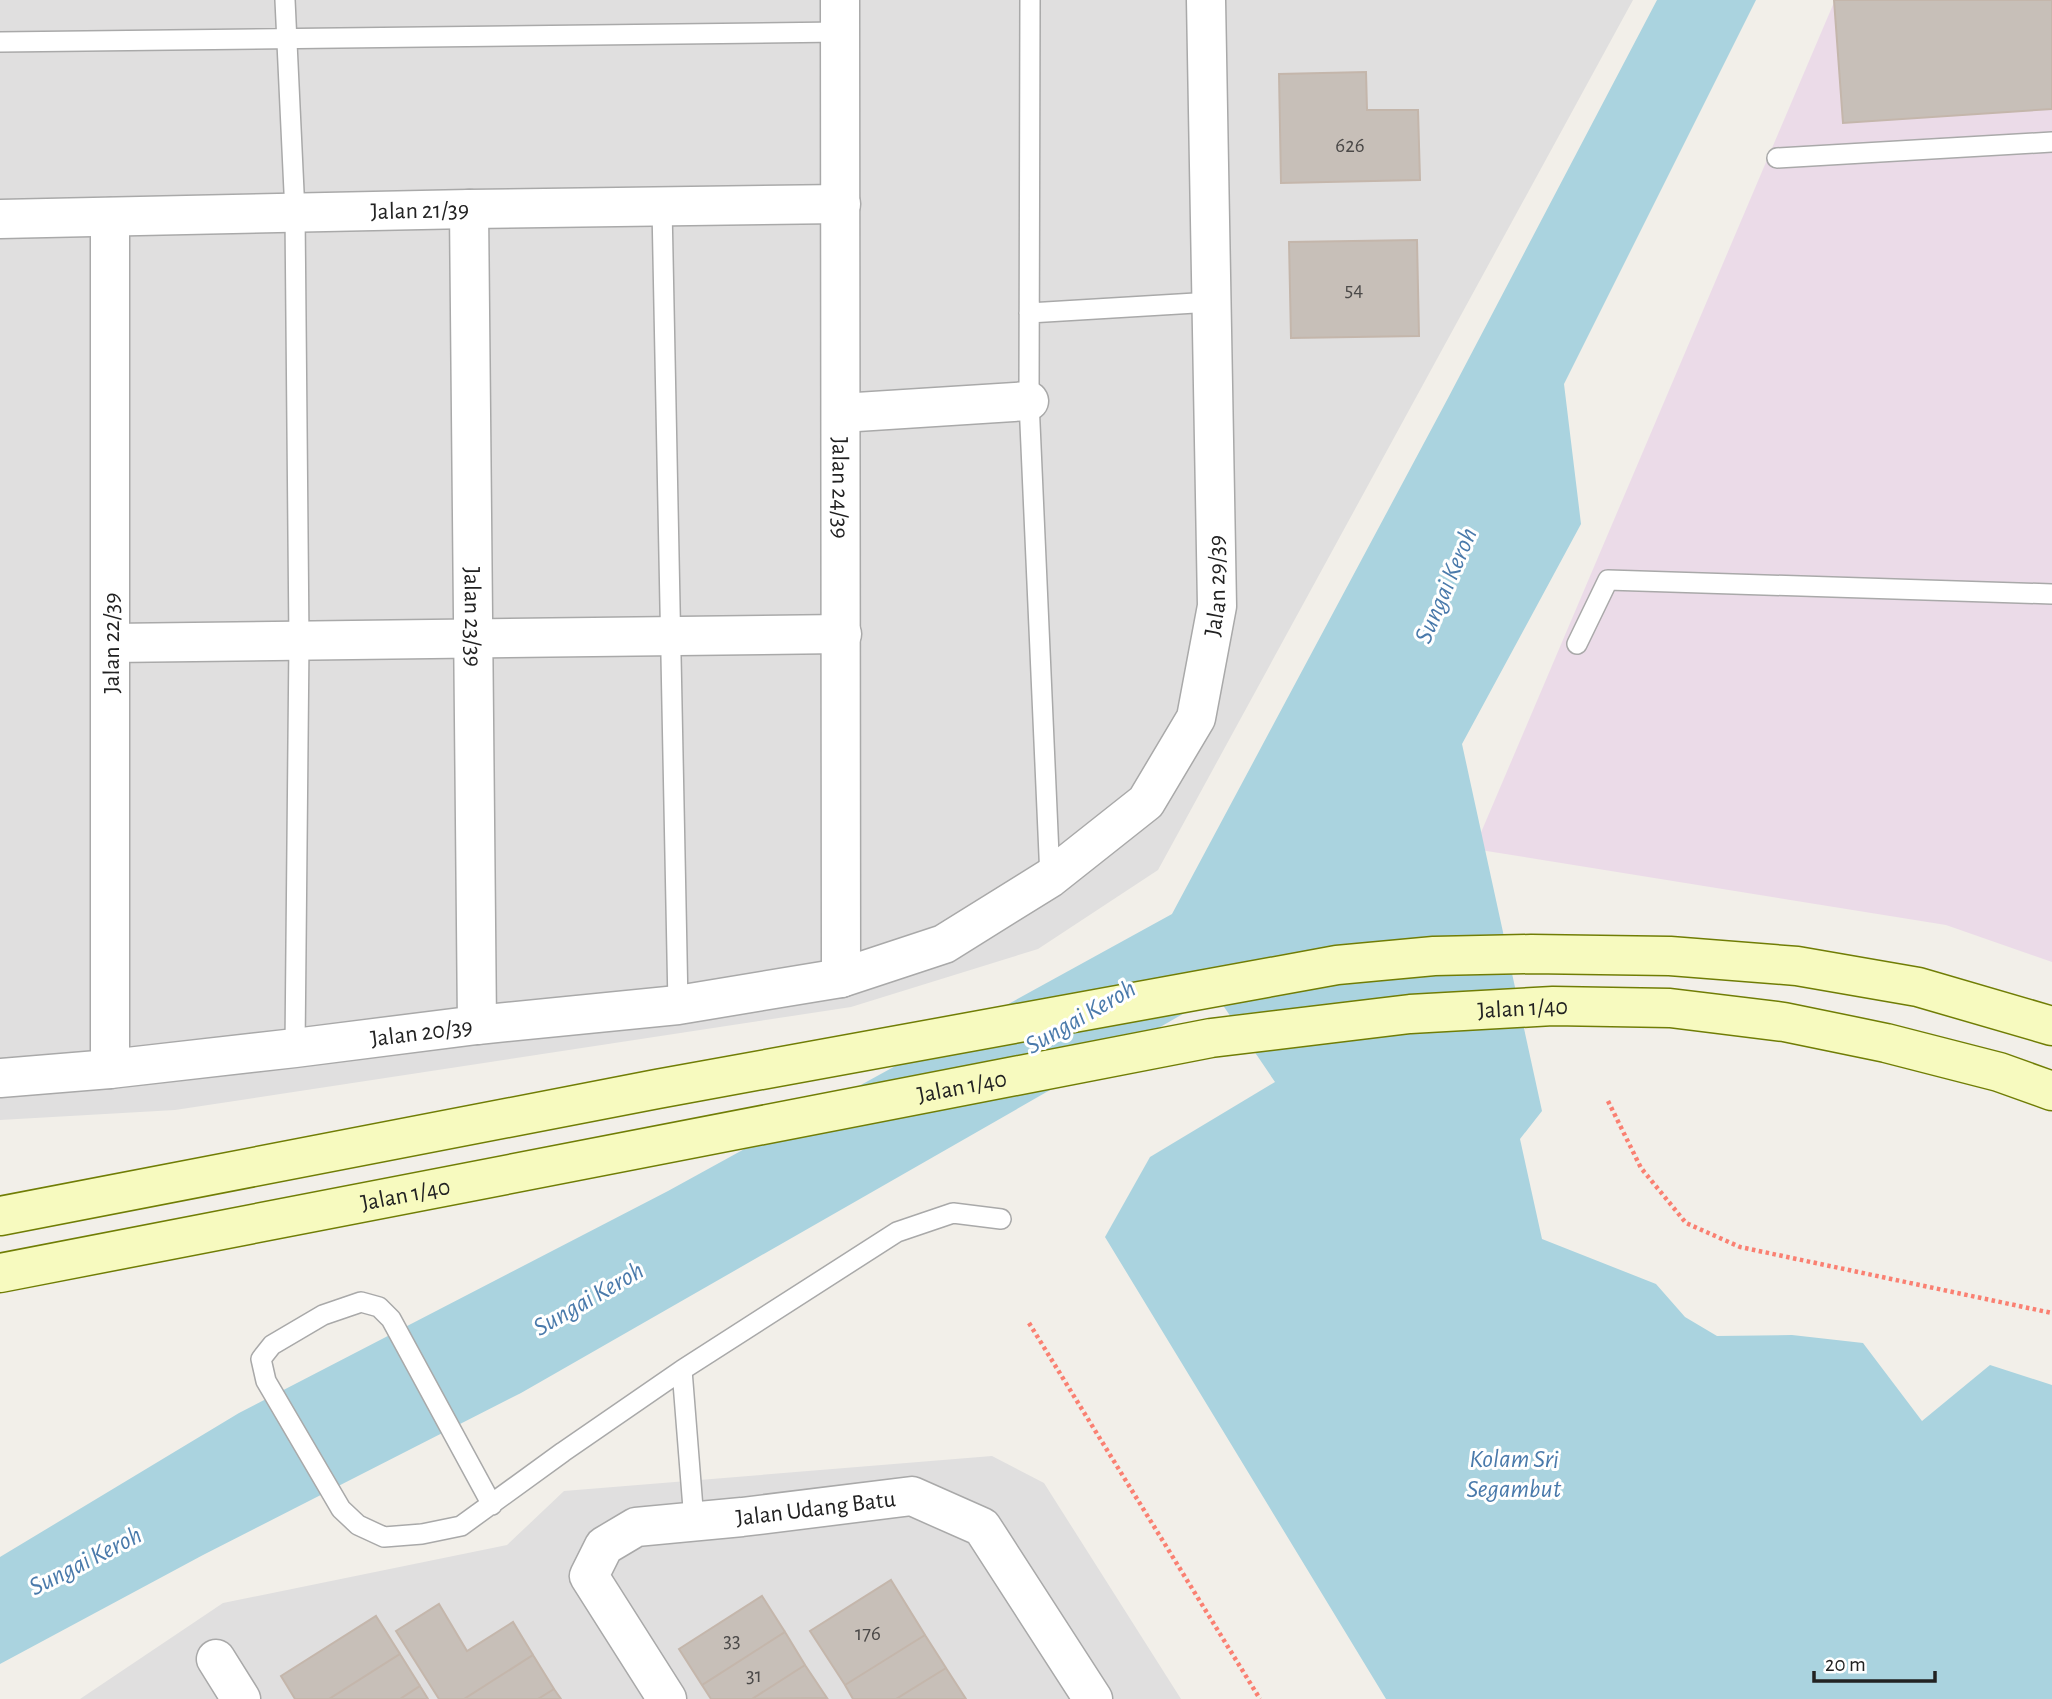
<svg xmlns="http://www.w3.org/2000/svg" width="2052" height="1699" viewBox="0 0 2052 1699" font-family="'Alegreya Sans',sans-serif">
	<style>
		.residential { fill: #e0dfdf }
		.industrial { fill: #ebdbe8 }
		.water { fill: #aad3df }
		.building { fill: #c7bfb8; stroke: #c4b6ab; stroke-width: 2 }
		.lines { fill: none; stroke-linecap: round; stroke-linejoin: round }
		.lane-casing { stroke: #a9a9a9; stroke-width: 22 }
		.street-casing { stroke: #a9a9a9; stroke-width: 41 }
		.secondary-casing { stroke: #707d05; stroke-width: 41 }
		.path { stroke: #fa8072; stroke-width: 4.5; stroke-dasharray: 3.5 3.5; stroke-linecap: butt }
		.lane { stroke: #fff; stroke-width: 19 }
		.street { stroke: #fff; stroke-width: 38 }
		.secondary { stroke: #f7fabf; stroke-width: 38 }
		.labels { text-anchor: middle; stroke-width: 6; stroke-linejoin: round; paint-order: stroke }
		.number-label { font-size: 21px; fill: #4b4948 }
		.street-label { font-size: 24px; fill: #222; stroke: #fff }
		.water-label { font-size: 26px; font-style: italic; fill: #4a7aab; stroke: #fff }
	</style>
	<rect width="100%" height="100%" fill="#f2efe9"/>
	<path class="residential" d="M0,0H1633L1158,870L1038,949L851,1007L175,1110L0,1120Z
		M992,1456L1044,1483L1181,1699H80L223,1603L507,1545L564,1491Z"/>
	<path class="industrial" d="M1835,0H2052V962L1946,925L1474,849Z"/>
	<path class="water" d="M1657,0H1756L1564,384L1581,524L1462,744L1542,1111L1520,1139L1542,1239L1656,1284L1685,1317L1717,1336L1792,1335L1863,1343L1922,1421L1990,1365L2052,1385V1699H1386L1105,1237L1150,1157L1275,1082L1216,995L521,1393L203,1555L0,1664V1557L239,1413L668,1191L1172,914L1447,400Z"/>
	<path class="building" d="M1834,0H2052V109L1843,123Z
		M1366,72L1367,110H1418L1420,180L1281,183L1279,74Z
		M1417,240L1419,336L1291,338L1289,242Z
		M891,1580L925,1635L845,1685L810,1631Z
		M762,1596L785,1632L702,1685L679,1649Z
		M439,1604L467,1651L513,1622L533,1655L464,1699H439L396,1631Z
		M376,1616L400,1654L329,1699H295L281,1676Z
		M785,1632L805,1665L752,1699H711L702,1685Z
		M925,1635L946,1668L896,1699H853L845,1685Z
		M400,1654L420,1686L400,1699H329Z
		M533,1655L554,1689L538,1699H464Z
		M805,1665L827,1698L752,1699Z
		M946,1668L966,1699H896Z
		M420,1686L428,1699H400Z
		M554,1689L561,1699H538Z"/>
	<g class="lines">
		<defs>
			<path id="lane" d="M285,0L295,213L299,641L295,1048
				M1030,0L1029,401L1050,878
				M0,42L840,32
				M1777,158L2052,142
				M662,207L678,1005
				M1029,313L1212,302
				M1577,644L1608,580L2052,594
				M492,1505L391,1319L379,1307L361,1302L323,1315L272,1345L261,1359L266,1381L341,1509L358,1525L384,1537L422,1534L461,1526L563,1452L682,1370
				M694,1521L682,1370L897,1232L953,1213L1001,1219"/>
			<g id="street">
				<path id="s1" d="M840,0L841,978"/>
				<path id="s2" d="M469,209L477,1025"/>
				<path id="s3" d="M0,219L469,209L841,204"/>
				<path d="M841,413L1029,401"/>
				<path d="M111,643L842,634"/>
				<path d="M110,1069V217"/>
				<path id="s4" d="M0,1078L110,1069L295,1048L477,1025L678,1005L841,978L944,944L1050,878L1146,802L1196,718L1217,606L1206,0"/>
				<path d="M216,1659L241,1699"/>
				<path id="s5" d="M667,1699L589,1576L604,1546L636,1527L742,1517L912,1496L982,1527L1093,1699"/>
			</g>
			<g id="secondary">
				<path d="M0,1216L657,1089L1337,965L1434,956L1531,954L1670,956L1797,966L1918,987L2052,1026"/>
				<path id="s6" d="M0,1273L1211,1038L1410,1014L1553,1006L1670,1008L1784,1022L1886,1043L1999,1072L2052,1091"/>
			</g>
		</defs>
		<use href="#lane" class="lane-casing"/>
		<use href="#street" class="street-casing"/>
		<use href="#secondary" class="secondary-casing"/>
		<path class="path" d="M1608,1101L1641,1168L1686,1223L1740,1247L2052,1313
			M1029,1323L1260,1699"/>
		<use href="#lane" class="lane"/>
		<use href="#street" class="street"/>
		<use href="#secondary" class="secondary"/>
	</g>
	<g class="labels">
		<g class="number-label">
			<text x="1350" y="152">626</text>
			<text x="1354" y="296">54</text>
			<text x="868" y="1640">176</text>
			<text x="732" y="1647">33</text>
			<text x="754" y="1682">31</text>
		</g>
		<g class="street-label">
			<text dy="8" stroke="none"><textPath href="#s3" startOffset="420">Jalan 21/39</textPath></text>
			<text dy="8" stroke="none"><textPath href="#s1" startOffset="488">Jalan 24/39</textPath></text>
			<text dy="8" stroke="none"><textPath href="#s4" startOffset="1435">Jalan 29/39</textPath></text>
			<text dy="8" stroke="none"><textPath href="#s2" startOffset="408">Jalan 23/39</textPath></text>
			<text transform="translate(111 643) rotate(-90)" y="8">Jalan 22/39</text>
			<text dy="8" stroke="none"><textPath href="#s6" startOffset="1547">Jalan 1/40</textPath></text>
			<text dy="8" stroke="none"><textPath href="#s4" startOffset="424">Jalan 20/39</textPath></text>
			<text dy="8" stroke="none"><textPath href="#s6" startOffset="980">Jalan 1/40</textPath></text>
			<text dy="8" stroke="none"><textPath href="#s6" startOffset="413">Jalan 1/40</textPath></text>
			<text dy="8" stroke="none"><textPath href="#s5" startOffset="397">Jalan Udang Batu</textPath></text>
		</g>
		<g class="water-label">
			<text transform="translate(1445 585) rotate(-67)" y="9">Sungai Keroh</text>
			<text transform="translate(1080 1016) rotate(-30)" y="9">Sungai Keroh</text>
			<text transform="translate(588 1298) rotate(-30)" y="9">Sungai Keroh</text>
			<text x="1514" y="1467">Kolam Sri<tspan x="1514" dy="30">Segambut</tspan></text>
			<text transform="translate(85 1560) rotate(-27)" y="9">Sungai Keroh</text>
		</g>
	</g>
	<path d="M1814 1671v10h121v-10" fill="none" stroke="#222222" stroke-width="3.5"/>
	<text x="1825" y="1671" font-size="21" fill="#222222" stroke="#ffffff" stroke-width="5" paint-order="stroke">20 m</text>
</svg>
